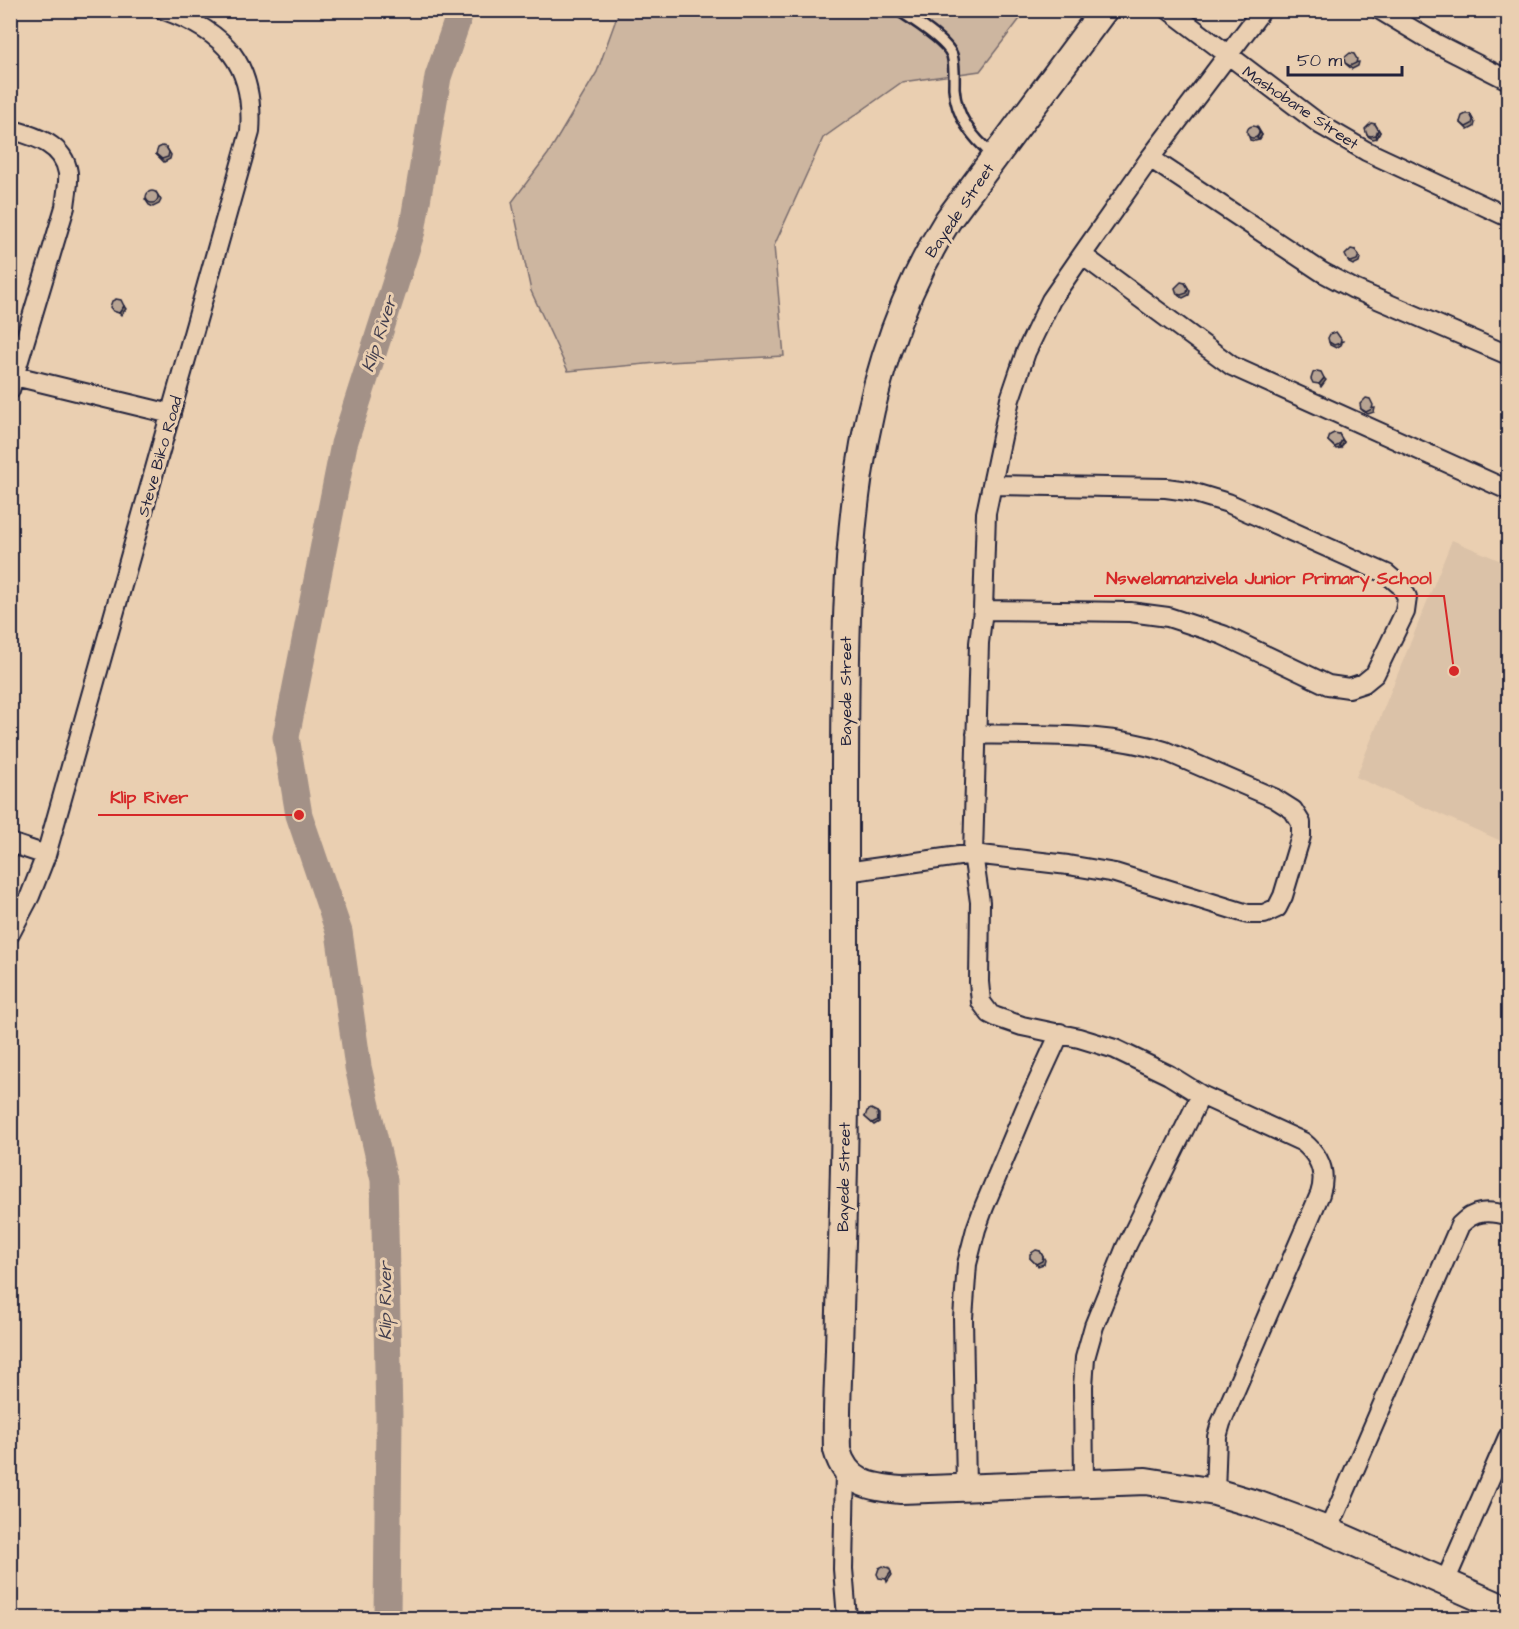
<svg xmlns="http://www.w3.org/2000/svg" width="1519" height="1629" viewBox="0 0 1519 1629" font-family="'Architects Daughter',sans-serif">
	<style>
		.built { fill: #dbc2a8 }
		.green { fill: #cdb6a0; stroke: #786c6e; stroke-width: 1.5 }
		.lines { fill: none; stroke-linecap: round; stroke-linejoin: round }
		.river { stroke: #a39187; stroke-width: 27 }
		.lane-casing { stroke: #22223b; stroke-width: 14 }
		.street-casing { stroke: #22223b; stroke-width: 22 }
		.secondary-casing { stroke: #22223b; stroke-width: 30 }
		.lane { stroke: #eacfb1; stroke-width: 9 }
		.street { stroke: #eacfb1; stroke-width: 18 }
		.secondary { stroke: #eacfb1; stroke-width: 26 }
		.wall { fill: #9e8d7e; stroke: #22223b; stroke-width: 1.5 }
		.shaded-wall { fill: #817367; stroke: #22223b; stroke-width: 1.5 }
		.building { fill: #b8a493; stroke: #22223b; stroke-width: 1.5 }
		.labels { text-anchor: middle; stroke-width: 6; stroke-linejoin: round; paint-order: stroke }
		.street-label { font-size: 16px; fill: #22223b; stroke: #eacfb1 }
		.water-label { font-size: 18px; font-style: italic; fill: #423e4e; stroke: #eacfb1 }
		.leader { fill: none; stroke: #d62828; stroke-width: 2 }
		.callout-dot { fill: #d62828; stroke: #eacfb1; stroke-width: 2 }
		.callout-label { font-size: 18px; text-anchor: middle; font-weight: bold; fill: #d62828; stroke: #eacfb1; stroke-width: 6; stroke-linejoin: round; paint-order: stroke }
	</style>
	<rect width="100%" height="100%" fill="#eacfb1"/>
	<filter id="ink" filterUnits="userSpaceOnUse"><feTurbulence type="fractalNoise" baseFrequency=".0167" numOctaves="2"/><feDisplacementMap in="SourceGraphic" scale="12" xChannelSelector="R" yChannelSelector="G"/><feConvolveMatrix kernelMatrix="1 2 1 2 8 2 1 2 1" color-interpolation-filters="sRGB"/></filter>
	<g filter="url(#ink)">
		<path class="built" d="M1452,540L1508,564V844L1356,777Z"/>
		<path class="green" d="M619,11H1026L980,71L902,82L823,138L774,246L784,356L668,362L568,371L531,291L512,202L548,154L597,72Z"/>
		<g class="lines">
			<path class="river" d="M387,1618L389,1417L384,1180L358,1067L339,932L299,815L286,737L344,444L412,231L438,77L461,10"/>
			<defs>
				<path id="lane" d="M898,10C912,19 946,40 952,55C955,65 954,78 954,88C956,117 972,137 993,155"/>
				<path id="street" d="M1169,10L1321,125L1366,151L1508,217
					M1380,10L1435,43L1508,80
					M10,129C34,136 64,144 68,173C69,184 66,196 65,207L10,390
					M1150,158L1322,272L1354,289L1508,355
					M1082,255L1232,366L1508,490
					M15,376L171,414
					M983,610L1130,612L1168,617L1223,635L1328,685L1349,688L1364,683L1375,674L1405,612L1407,597L1401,586L1387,574L1228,503L1188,491L1166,488L992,485
					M10,843L46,855
					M846,872L973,854L1068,865L1115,873L1248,914H1264L1277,908L1283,896L1301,836V823L1293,810L1274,798L1165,751C1105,732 1039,736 976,734
					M10,934L30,896L46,855L250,132C255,65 226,32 164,10
					M845,1470L843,1569L847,1618
					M1084,1483L1083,1386L1085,1358L1094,1326L1126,1247L1201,1095
					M966,1487L963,1318L967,1264L976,1229L984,1207L1026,1107L1060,1033
					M1215,1492L1217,1437L1221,1423L1320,1194C1327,1173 1320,1156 1303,1142L1201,1095L1169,1075L1115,1049L1079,1038L1022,1026L996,1017L990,1014L981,1002L979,982L980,902L973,854L979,643L983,610L986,513L1010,399L1026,352L1051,300L1082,255L1150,158L1262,10
					M1328,1531L1460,1225C1474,1210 1489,1210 1508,1216
					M1445,1582L1508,1437"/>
				<path id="secondary" d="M1104,10L948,220C843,387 846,577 845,767C845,873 845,980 845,1087C845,1174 841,1262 839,1350C838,1383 836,1417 837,1450C846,1484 870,1487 901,1490L1146,1481L1215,1492L1259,1505L1319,1527L1508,1610"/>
			</defs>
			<use href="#lane" class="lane-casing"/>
			<use href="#street" class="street-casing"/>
			<use href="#secondary" class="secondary-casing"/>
			<use href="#lane" class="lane"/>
			<use href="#street" class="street"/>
			<use href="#secondary" class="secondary"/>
		</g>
		<path class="wall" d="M1323,10H1334V11L1329,14L1325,13Z
			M1359,62L1358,66L1352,69L1347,65L1345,63Z
			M1470,114L1475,123L1474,127L1468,130L1460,122Z
			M1375,124L1380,132L1377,138L1373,139L1369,137L1367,135Z
			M1257,126L1262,135L1259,140L1255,141L1250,140L1249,137Z
			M166,147L171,155L170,159L164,162L156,154Z
			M156,192L161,200L159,204L153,207L149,205L145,199Z
			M1355,250L1360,258L1359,262L1353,265L1349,263L1348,261Z
			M1185,283L1190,291L1189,295L1183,298L1179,296L1177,294Z
			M1343,341L1341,345L1336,348L1330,345L1329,342Z
			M1375,408L1374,412L1368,414L1363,411L1361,409Z
			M1339,434L1344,442L1341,448L1336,449L1328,441Z
			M877,1112L879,1114V1122L874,1125L865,1117Z
			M1040,1251L1045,1260L1044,1264L1038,1266L1030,1258Z"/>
		<path class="shaded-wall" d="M1378,129L1380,132L1377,138L1376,135Z
			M1260,132L1262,135L1259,140L1257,138Z
			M124,306L126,309L121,315L119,313Z
			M1324,378L1326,380L1321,387L1319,384Z
			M1342,440L1344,442L1341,448L1339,445Z
			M889,1568L892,1575L887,1582L886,1579Z"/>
		<path class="building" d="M1350,53L1354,54L1357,59L1356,63L1350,66L1345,63L1344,58Z
			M1466,114H1470L1473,120L1472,124L1466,127L1460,122L1462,116Z
			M1371,123L1375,124L1378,129L1376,135L1371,136L1367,135L1365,129Z
			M1247 132a6 6 0 1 1 12 0a6 6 0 1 1-12 0Z
			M162,146L166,147L169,152L168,157L162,159L156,154L158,148Z
			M146 197a6 6 0 1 1 12 0a6 6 0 1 1-12 0Z
			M1351,249L1355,250L1359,255L1357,260L1351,262L1348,261L1345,255Z
			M1181,282L1185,283L1188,288L1187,293L1181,295L1177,294L1175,288Z
			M116,299L121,300L124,306L119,313L113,311L110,307L112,301Z
			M1336,332L1341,339L1340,343L1334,345L1329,342L1328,338L1330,334Z
			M1317,371L1321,372L1324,378L1319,384L1313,383L1311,379L1313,373Z
			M1366,398L1370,399L1373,405L1372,409L1366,412L1361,409L1360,404Z
			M1334,433L1339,434L1342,440L1339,445L1335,447L1328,441L1330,435Z
			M871,1109L877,1112L878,1120L872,1123L865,1117L867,1111Z
			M1036,1250L1040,1251L1043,1257L1042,1261L1036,1264L1030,1258V1254Z
			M883,1566L889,1568L891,1572L886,1579L879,1578L877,1574L879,1568Z"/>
	</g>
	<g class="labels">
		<g class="street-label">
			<text transform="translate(1301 107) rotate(34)" y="6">Mashobane Street</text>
			<text transform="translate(959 210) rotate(-56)" y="6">Bayede Street</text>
			<text transform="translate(159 456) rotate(-74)" y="6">Steve Biko Road</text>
			<text transform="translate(845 691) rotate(-90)" y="6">Bayede Street</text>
			<text transform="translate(843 1177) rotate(-89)" y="6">Bayede Street</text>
		</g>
		<g class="water-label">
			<text transform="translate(379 334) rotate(-72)" y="6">Klip River</text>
			<text transform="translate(385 1301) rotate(-90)" y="6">Klip River</text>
		</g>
	</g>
	<path class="leader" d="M1454 671L1444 596H1094M299 815L200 815H98"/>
	<g class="callout-dot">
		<circle cx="1454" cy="671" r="6"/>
		<circle cx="299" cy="815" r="6"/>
	</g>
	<g class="callout-label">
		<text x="1269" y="584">Nswelamanzivela Junior Primary School</text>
		<text x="149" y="803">Klip River</text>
	</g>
	<rect width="1519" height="1629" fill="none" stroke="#eacfb1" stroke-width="36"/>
	<rect x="18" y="18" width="1483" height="1593" fill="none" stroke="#22223b" stroke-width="2" filter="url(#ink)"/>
	<path d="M1288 66v9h114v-9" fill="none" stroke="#22223b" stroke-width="3"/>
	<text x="1297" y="66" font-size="18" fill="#22223b" stroke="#eacfb1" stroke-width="4.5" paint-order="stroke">50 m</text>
</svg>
